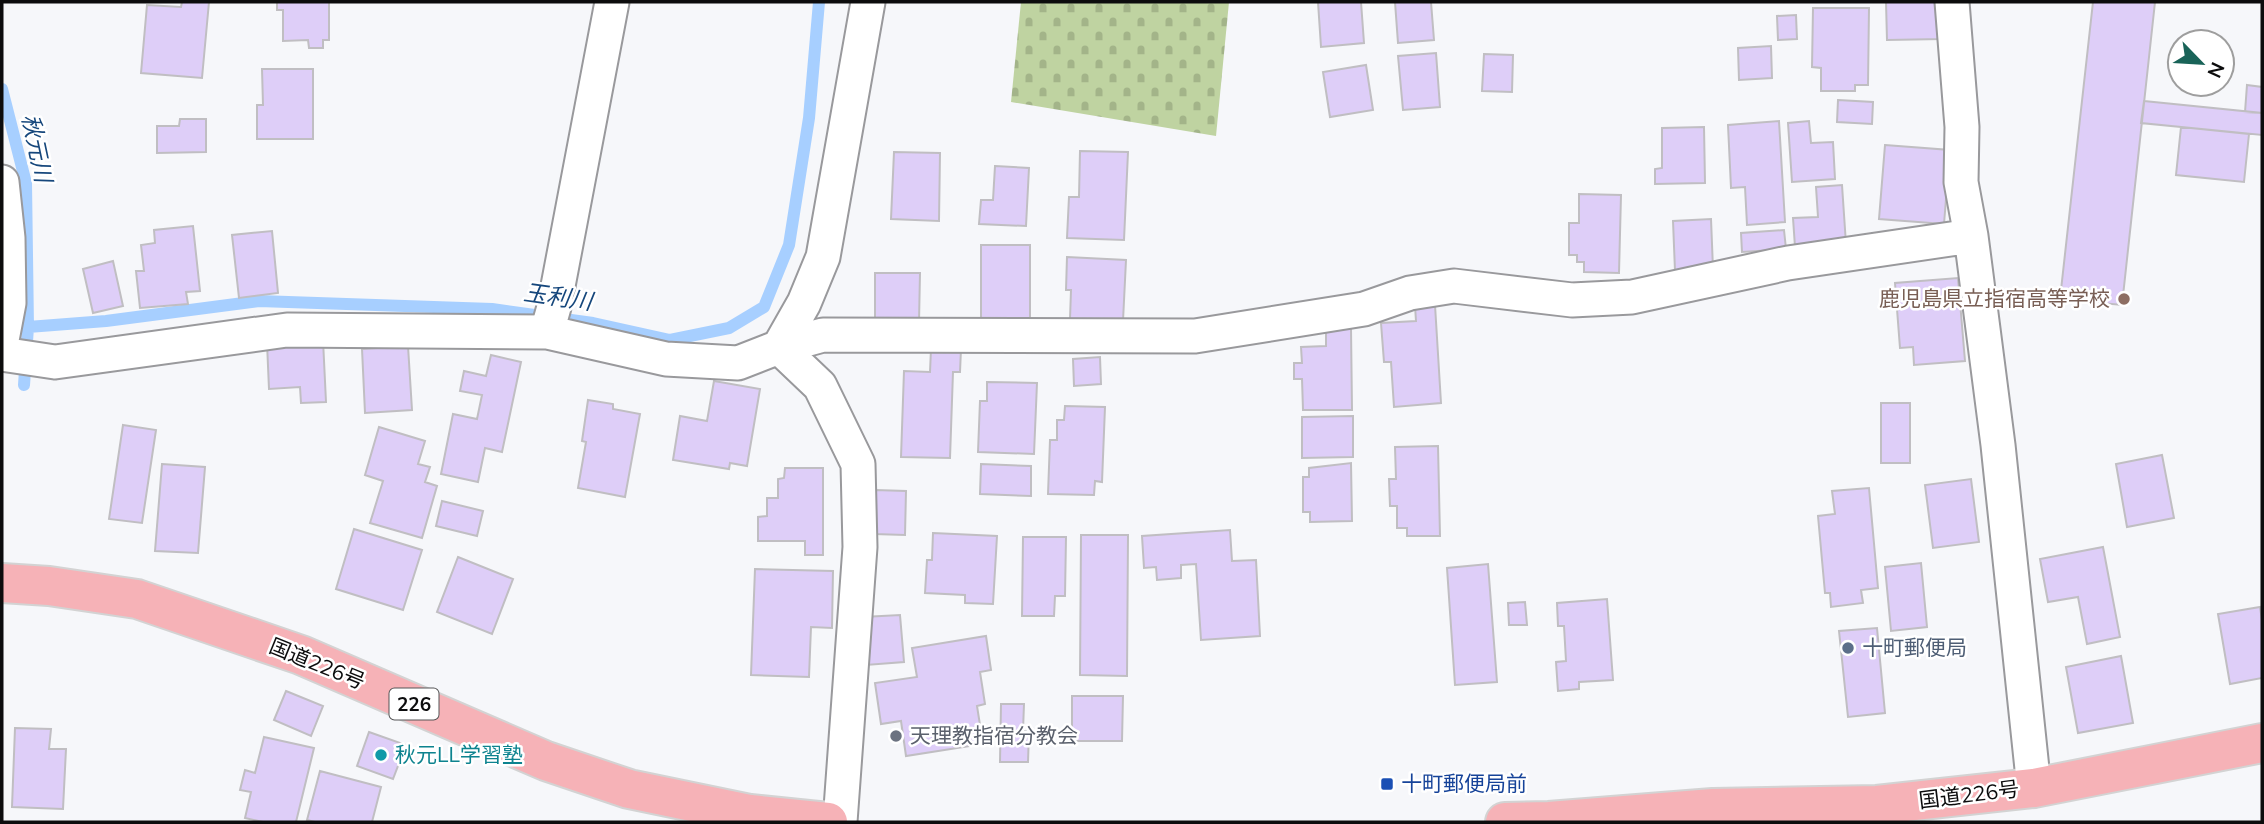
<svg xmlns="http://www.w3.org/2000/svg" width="2264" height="824" viewBox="0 0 2264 824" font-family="Mulish,'Noto Sans JP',sans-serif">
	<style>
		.cemetery { fill: url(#cemetery-stones) }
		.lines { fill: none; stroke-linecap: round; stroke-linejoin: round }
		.stream { stroke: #a7cfff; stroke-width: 12 }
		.building { fill: #decef8; stroke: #c0bec2; stroke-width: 2 }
		.minor-casing { stroke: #99999c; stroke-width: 37 }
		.trunk-casing { stroke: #d3d3d3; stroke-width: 42 }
		.minor { stroke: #fff; stroke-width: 33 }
		.trunk { stroke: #f6b2b7; stroke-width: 38 }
		.education-dot { fill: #8d6e63; stroke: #fff; stroke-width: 2.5 }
		.service-dot { fill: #5c6f8a; stroke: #fff; stroke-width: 2.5 }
		.worship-dot { fill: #6b7280; stroke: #fff; stroke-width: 2.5 }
		.culture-dot { fill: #0f9aa8; stroke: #fff; stroke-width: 2.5 }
		.transit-dot { fill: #1a4fb4; stroke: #fff; stroke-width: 2.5 }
		.labels { text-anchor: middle; stroke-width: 5; stroke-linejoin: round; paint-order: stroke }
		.shield { fill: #fff; stroke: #555556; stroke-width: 2 }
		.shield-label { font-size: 19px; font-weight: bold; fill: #0c0c0d }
		.education-label { font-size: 21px; fill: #785e54; stroke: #fff; text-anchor: end }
		.service-label { font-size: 21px; fill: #4e5e75; stroke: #fff; text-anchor: start }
		.street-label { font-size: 21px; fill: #0c0c0d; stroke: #fff }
		.worship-label { font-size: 21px; fill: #5b616d; stroke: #fff; text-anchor: start }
		.culture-label { font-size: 21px; fill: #0d838f; stroke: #fff; text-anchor: start }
		.transit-label { font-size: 21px; fill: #164399; stroke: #fff; text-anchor: start }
		.water-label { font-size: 23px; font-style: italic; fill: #16477c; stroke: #fff }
	</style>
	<defs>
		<pattern id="cemetery-stones" width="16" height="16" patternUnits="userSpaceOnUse" patternTransform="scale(1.75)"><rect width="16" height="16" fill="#bfd3a1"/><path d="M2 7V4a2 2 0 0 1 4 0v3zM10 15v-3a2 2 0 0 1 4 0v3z" fill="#a3b489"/></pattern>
	</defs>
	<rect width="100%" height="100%" fill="#f6f7fa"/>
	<path class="cemetery" d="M1021,2H1229L1216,136L1011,102Z"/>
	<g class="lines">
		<path class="stream" d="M2,89L26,183L28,327L24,385
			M28,327L106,321L259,301L492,309L593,323L670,340L729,328L764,307L789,245L809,118L819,2"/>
	</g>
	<path class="building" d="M182,2H209L202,78L141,73L147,5L181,7Z
		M277,2H329V40H323V48H309L308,40L283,41V10H277Z
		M1318,2H1361L1364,43L1321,47Z
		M1395,2H1431L1434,40L1398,43Z
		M1886,2H1941L1942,39L1887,40Z
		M2093,2H2155L2122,305L2060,299Z
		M1813,8H1869L1868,85H1855V91H1821V68L1812,67Z
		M1796,15L1797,39L1778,40L1777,16Z
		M1771,46L1772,78L1739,80L1738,48Z
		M1436,53L1440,107L1403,110L1398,56Z
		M1484,54L1513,55L1512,92L1482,91Z
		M1366,65L1373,110L1330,117L1323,72Z
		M262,69H313V139H257V105H263Z
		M2247,85L2262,87V113L2245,112Z
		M1838,100L1873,102L1872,124L1837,122Z
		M2144,101L2262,113V135L2141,123Z
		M180,119H206V152L157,153V126H179Z
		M1779,121L1785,222L1747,225L1745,187L1731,188L1728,125Z
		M1809,121L1811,143L1833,142L1835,179L1792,182L1788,123Z
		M1704,127L1705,183L1655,184V169L1662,168V128Z
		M2181,127L2249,134L2244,182L2176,175Z
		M1885,145L1950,150L1944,224L1879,219Z
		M1080,151L1128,152L1124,240L1067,238L1069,197H1079Z
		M894,152L940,153L939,221L891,219Z
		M995,166L1029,168L1026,226L979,224L981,200H993Z
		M1842,185L1846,244L1795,247L1793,218L1818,217L1816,187Z
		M1579,194L1621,195L1619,273L1584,272V262H1577V255H1569V223H1579Z
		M1711,219L1713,269L1675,271L1673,221Z
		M193,226L200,291L186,292L188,304L140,308L136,271H144L141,245L155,243L154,230Z
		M1784,230L1786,249L1742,252L1741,233Z
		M272,231L278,293L239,298L232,235Z
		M981,245H1030V324H981Z
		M1067,257L1126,260L1123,321L1070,319L1071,290H1066Z
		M113,261L123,306L93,313L83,269Z
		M875,273H920L919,322L875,321Z
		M1958,278L1965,361L1914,365L1913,347L1900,348L1895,283Z
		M1435,305L1441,403L1394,407L1391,362H1384L1381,323L1416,321L1415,306Z
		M1351,328L1352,410H1303L1302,379H1294V363H1302L1301,347L1326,346V329Z
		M323,340L326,402L301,403L300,387L269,389L267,343Z
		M408,346L412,410L365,413L362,349Z
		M931,349H961L960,372H953L950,458L901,457L904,371L930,372Z
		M491,355L521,362L502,452L485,448L478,482L441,474L453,414L477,419L482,395L460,391L464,371L486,376Z
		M1100,357L1101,384L1074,386L1073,359Z
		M714,381L760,389L747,466L730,463L729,469L673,460L680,416L707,421Z
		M987,382L1037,383L1034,454L978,452L980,401H987Z
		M588,400L613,404V409L640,414L625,497L578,488L586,442L582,441Z
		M1881,403H1910V463H1881Z
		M1065,406L1105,407L1102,482L1095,481L1094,495L1048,494L1050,440H1057V420H1064Z
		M1353,416V457L1302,458V417Z
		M123,425L156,430L142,523L109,519Z
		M379,427L425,441L418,464L430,467L425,482L437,486L422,538L370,523L383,481L365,475Z
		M1438,446L1440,536H1407V528H1397V506H1390L1389,479H1396L1395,447Z
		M2162,455L2174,518L2127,527L2116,464Z
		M1351,463L1352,521L1310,522V512H1303V477H1309V468Z
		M162,464L205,467L198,553L155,551Z
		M981,464L1031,466V496L980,494Z
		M785,468H823V555H805V541H758V517L767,516V498H778V479L784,478Z
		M1971,479L1979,542L1933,548L1925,485Z
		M1869,488L1878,588L1861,590L1863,603L1831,607L1830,593H1825L1818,516L1835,514L1832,491Z
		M875,490L906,491L905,535L874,534Z
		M442,501L483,511L477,536L436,526Z
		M354,529L422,550L403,610L336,589Z
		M1230,530L1232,561L1256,560L1260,636L1201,640L1196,564L1181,565V578L1157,580L1156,567L1144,568L1142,536Z
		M933,533L997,536L993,604L965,603V595L925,593L927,560H932Z
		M1081,535H1128L1127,676L1080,675Z
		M1023,537H1066L1065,596H1055L1054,616H1022Z
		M2103,547L2120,637L2087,644L2078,597L2048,602L2040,559Z
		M458,557L513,579L492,634L437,612Z
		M1921,563L1927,627L1891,631L1885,567Z
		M1488,564L1497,682L1455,685L1447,568Z
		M755,569L833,571L832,628L811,627L809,677L751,675Z
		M1607,599L1613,680L1579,682V689L1558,691L1556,662L1566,661L1564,626H1558L1557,603Z
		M1525,602L1527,625H1509L1508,603Z
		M2260,607L2262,620V678L2230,684L2218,614Z
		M900,615L904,662L866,665L863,617Z
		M1877,628L1885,713L1848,717L1839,631Z
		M986,636L991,670L980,672L985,704L977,706L983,744L906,756L901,721L881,724L875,683L917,677L912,648Z
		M2121,656L2133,723L2078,733L2066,667Z
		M286,691L323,706L311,736L274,720Z
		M1072,696H1123L1122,741H1072Z
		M1001,704H1024L1023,731L1029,732L1028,762H1000Z
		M15,728L51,729L49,749H66L63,809L12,807Z
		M369,732L406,745L393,779L357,766Z
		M264,737L314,748L296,822H263L245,818L251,792L240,790L245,770L255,773Z
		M320,771L381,787L372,822H315L307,820Z"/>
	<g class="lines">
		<defs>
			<path id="minor" d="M1952,2L1962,127L1961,182L1971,236L1998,445L2034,788
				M2,182L8,238L9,303L2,340
				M547,332L554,307L612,2
				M779,347L820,386L858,464L860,547L840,822
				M779,347L804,303L823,257L868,2
				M2,354L55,362L287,330L547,332L666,359L738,363L779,347L823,335L1195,336L1364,309L1410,293L1454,286L1572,300L1632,297L1788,263L1971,236"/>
			<path id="trunk" d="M2,583L49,586L137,599L301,655L546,761L629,789L750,814L828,822
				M1505,822L1549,821L1713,808L1877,805L2034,788L2262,743"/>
		</defs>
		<use href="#minor" class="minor-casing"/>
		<use href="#trunk" class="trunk-casing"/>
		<use href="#minor" class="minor"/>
		<use href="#trunk" class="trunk"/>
	</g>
	<circle class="education-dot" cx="2124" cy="299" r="7"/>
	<circle class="service-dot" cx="1848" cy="648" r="7"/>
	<circle class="worship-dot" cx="896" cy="736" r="7"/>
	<circle class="culture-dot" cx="381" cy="755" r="7"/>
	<rect class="transit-dot" x="1380" y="777" width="14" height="14" rx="3.5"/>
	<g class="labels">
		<rect class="shield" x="389.5" y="688.5" width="49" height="31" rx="5"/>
		<g class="shield-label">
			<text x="414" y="711">226</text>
		</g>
		<g class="education-label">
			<text x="2110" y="306">鹿児島県立指宿高等学校</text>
		</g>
		<g class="service-label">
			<text x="1862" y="655">十町郵便局</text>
		</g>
		<g class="street-label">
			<text transform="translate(317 664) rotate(22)" y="7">国道226号</text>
			<text transform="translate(1969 795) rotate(-7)" y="7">国道226号</text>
		</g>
		<g class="worship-label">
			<text x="910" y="743">天理教指宿分教会</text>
		</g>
		<g class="culture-label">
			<text x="395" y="762">秋元LL学習塾</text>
		</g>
		<g class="transit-label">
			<text x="1401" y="791">十町郵便局前</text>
		</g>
		<g class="water-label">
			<text transform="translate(37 148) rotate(78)" y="8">秋元川</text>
			<text transform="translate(558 297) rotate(8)" y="8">玉利川</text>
		</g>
	</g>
	<rect width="2264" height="824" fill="none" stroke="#0c0c0d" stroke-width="7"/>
	<g transform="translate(2201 63) rotate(115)"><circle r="33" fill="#ffffff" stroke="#9e9e9e" stroke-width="2"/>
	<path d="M0-5L12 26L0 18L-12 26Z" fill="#196358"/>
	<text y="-10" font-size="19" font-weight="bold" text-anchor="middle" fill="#0c0c0d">N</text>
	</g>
</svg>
